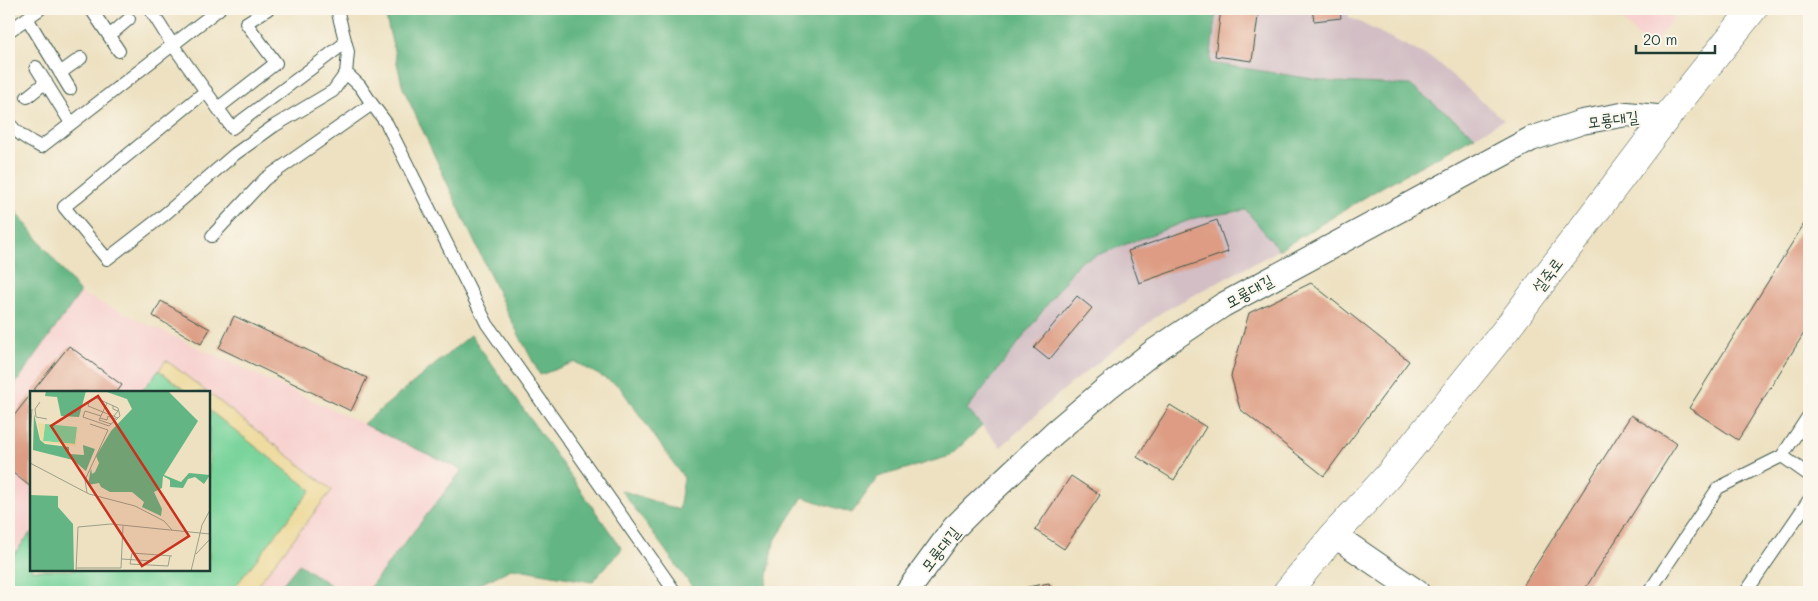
<svg xmlns="http://www.w3.org/2000/svg" width="1818" height="601" viewBox="0 0 1818 601" font-family="Mali,'Poor Story',sans-serif">
	<style>
		.built { fill: #f7d0ce; fill-rule: evenodd }
		.industrial { fill: #d2bec4 }
		.green { fill: #7ad49b; stroke: #4c8868 }
		.forest { fill: #63b683; stroke: #417a5c }
		.sand { fill: #eeda9e; stroke: #868c69 }
		.building { fill: #dd9c83 }
		.lines { fill: none; stroke-linecap: round; stroke-linejoin: round }
		.service-casing { stroke: #3e5649; stroke-width: 14 }
		.minor-casing { stroke: #3e5649; stroke-width: 26 }
		.secondary-casing { stroke: #3e5649; stroke-width: 29 }
		.service { stroke: #fff; stroke-width: 12 }
		.minor { stroke: #fff; stroke-width: 24 }
		.secondary { stroke: #fff; stroke-width: 28 }
		.labels { text-anchor: middle; stroke-width: 4; stroke-linejoin: round; paint-order: stroke }
		.street-label { font-size: 16px; fill: #1f3d34; stroke: #fbf7ec }
		.inset-road { fill: none; stroke: #9b9f89; stroke-width: 1 }
		.view { fill: #c8321e; fill-opacity: 0.15; stroke: #c8321e; stroke-width: 2.5 }
		.inset-edge { fill: none; stroke: #1f3d34; stroke-width: 2.5 }
	</style>
	<rect width="100%" height="100%" fill="#fbf7ec"/>
	<filter id="ink" filterUnits="userSpaceOnUse"><feTurbulence type="fractalNoise" baseFrequency=".02" numOctaves="2"/><feDisplacementMap in="SourceGraphic" scale="10" xChannelSelector="R" yChannelSelector="G"/><feConvolveMatrix kernelMatrix="1 2 1 2 8 2 1 2 1" color-interpolation-filters="sRGB"/></filter>
	<filter id="wash" filterUnits="userSpaceOnUse"><feTurbulence type="fractalNoise" baseFrequency=".0096" numOctaves="4" result="noise"/><feDisplacementMap in="SourceGraphic" scale="20" xChannelSelector="R" yChannelSelector="G"/><feGaussianBlur stdDeviation="1.12" result="paint"/><feColorMatrix in="noise" values="0 0 0 0 0 0 0 0 0 0 0 0 0 0 0 0 0 1.4 0 .05"/><feComposite in="paint" operator="in"/></filter>
	<g filter="url(#wash)">
		<rect width="100%" height="100%" fill="#ede1c1"/>
		<path class="built" d="M1611,9H1680L1650,49Z
			M80,293L463,470L366,592H341L300,564L278,592H9V393ZM31,392H209V570H31Z"/>
		<path class="industrial" d="M1216,9H1348L1349,17L1433,59L1504,120L1475,136L1410,85L1333,82L1210,63Z
			M1246,210L1279,250L1162,312L1062,391L1001,447L967,409L1014,349L1079,262L1195,218Z"/>
		<path class="green" d="M159,370L187,392H141Z
			M209,410L311,490L231,592H9V561L31,532V570H209Z"/>
		<path class="forest" d="M384,9H1216L1210,63L1333,82L1410,85L1475,136L1382,187L1279,250L1246,210L1195,218L1079,262L1014,349L967,409L982,426L950,456L878,477L852,513L803,497L774,542L765,592H696L621,490L679,510L684,478L619,386L575,362L540,375L508,314L403,88Z
			M9,202L80,293L9,393Z
			M471,335L622,549L592,582L513,568L464,592H366L462,470L363,424Z
			M299,564L341,592H276Z"/>
		<path class="sand" d="M166,360L207,392H187L159,370Z
			M209,393L332,490L252,592H231L311,490L209,410Z"/>
		<g id="blocks">
			<path class="building" d="M1221,9H1259L1252,61L1215,56Z
				M1312,9H1340L1341,18L1314,21Z
				M1809,216V325L1738,440L1689,408Z
				M1217,220L1228,252L1139,283L1128,251Z
				M1311,283L1409,361L1324,476L1240,409L1231,376L1249,313Z
				M1077,296L1092,308L1049,360L1034,348Z
				M161,301L210,329L201,344L153,316Z
				M234,316L367,378L351,411L219,348Z
				M69,346L122,385L117,392H32Z
				M31,394V487L9,470V422Z
				M1170,405L1206,427L1174,480L1137,457Z
				M1631,415L1677,444L1583,592H1519Z
				M1071,476L1100,495L1064,549L1035,530Z
				M1049,583L1051,592H1007V591Z"/>
		</g>
	</g>
	<g filter="url(#ink)">
		<use href="#blocks" fill-opacity="0" stroke="#3e5649" stroke-width="1"/>
		<g class="lines">
			<defs>
				<path id="service" d="M91,9L119,51
					M150,9L172,44L232,128L345,43
					M27,18L70,89
					M9,31L40,9
					M109,36L129,19
					M36,67L71,123
					M60,73L81,58
					M346,73L360,86L372,104
					M206,91L64,207L107,259L164,215L235,154L274,126L333,91L346,73L348,52L337,9
					M27,97L46,82
					M218,108L276,63L246,23L268,9
					M9,123C17,134 29,141 41,147L219,9
					M212,236L265,179L372,104L387,124L487,324L675,592
					M1782,456L1809,475
					M1649,592L1718,488L1782,456L1809,415
					M1746,592L1809,500"/>
				<path id="minor" d="M1334,535L1417,592
					M907,592L954,528L975,507L1054,433L1107,388L1153,352L1223,305L1531,139L1582,122L1627,114L1666,118"/>
				<path id="secondary" d="M1287,592L1334,535L1388,476L1505,331L1666,118L1753,9"/>
			</defs>
			<use href="#service" class="service-casing"/>
			<use href="#minor" class="minor-casing"/>
			<use href="#secondary" class="secondary-casing"/>
			<use href="#service" class="service"/>
			<use href="#minor" class="minor"/>
			<use href="#secondary" class="secondary"/>
		</g>
	</g>
	<g class="labels">
		<g class="street-label">
			<text transform="translate(1613 119) rotate(-7)" y="6">모룡대길</text>
			<text transform="translate(1547 275) rotate(-53)" y="6">설죽로</text>
			<text transform="translate(1249 291) rotate(-29)" y="6">모룡대길</text>
			<text transform="translate(940 549) rotate(-52)" y="6">모룡대길</text>
		</g>
	</g>
	<g transform="translate(30 391)">
		<rect width="180" height="180" fill="#ede1c1"/>
		<path d="M15,33L47,36L45,53L13,50Z" fill="#7ad49b"/>
		<path d="M16,0H56L49,26L31,25L27,6L15,5ZM74,0H138L168,30L134,84L151,91L159,82L180,84L174,93L165,86L158,88L153,97L140,96V89L133,85L132,97L124,101L132,118L131,125L112,116L114,111L102,101H80L71,96L69,92L58,94L61,77L62,83L65,81L69,72L66,65L81,40L102,18L97,8ZM4,23L10,49L15,53L39,56V63L54,64L53,54L65,58L56,80L43,69L3,59ZM0,104L28,105V116L43,133L44,180H0Z" fill="#63b683"/>
		<path d="M8,32L15,33L13,50L45,53L48,36L46,55L15,52L11,49Z" fill="#eeda9e"/>
		<path class="inset-road" d="M66,7L88,17L90,25L88,27L58,15L59,10ZM10,11L5,18L6,26L17,28M77,12L69,29L81,33M83,14V18L88,20L84,25M71,25L55,20L53,26L79,35L88,27M70,27L77,29L78,25L86,28M0,44L2,18M0,72L59,103L105,115L134,130L142,139M57,102L55,89L78,39L60,33M166,163L180,148M140,165L138,175L100,173L102,162L142,165M92,168L122,170M46,177H91L93,135M46,180L48,136L81,133L180,143M161,180L172,134L180,119"/>
		<path class="view" d="M68,5L159,145L112,175L21,35Z"/>
		<rect width="180" height="180" class="inset-edge"/>
	</g>
	<rect width="1818" height="601" fill="none" stroke="#fbf7ec" stroke-width="30"/>
	<path d="M1636 45v8h79v-8" fill="none" stroke="#1f3d34" stroke-width="2.5"/>
	<text x="1643" y="45" font-size="15" fill="#1f3d34" stroke="#fbf7ec" stroke-width="4" paint-order="stroke">20 m</text>
</svg>
